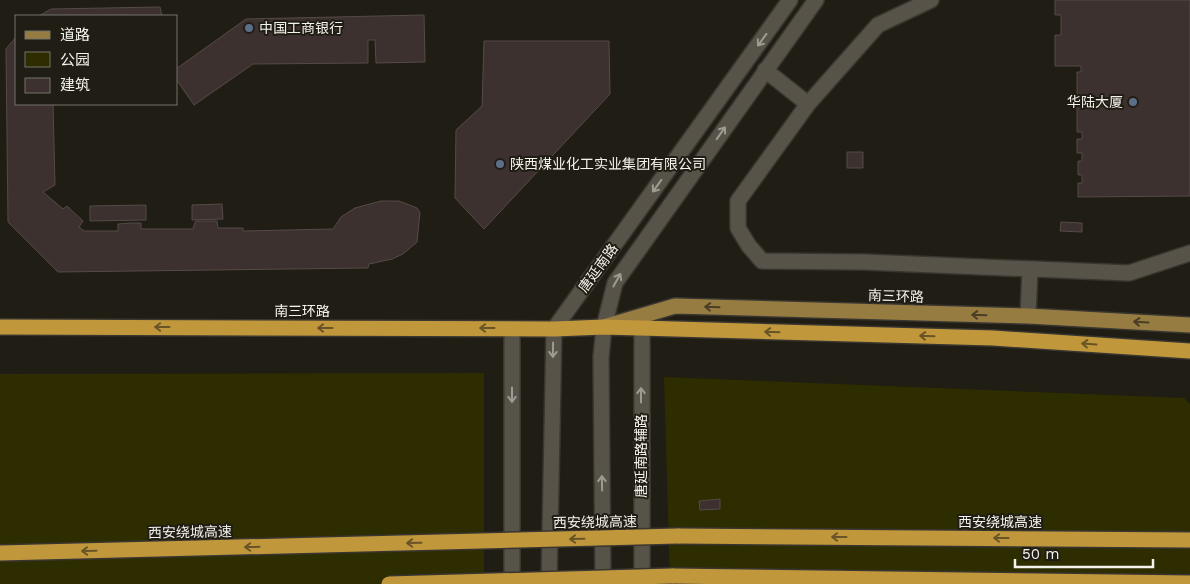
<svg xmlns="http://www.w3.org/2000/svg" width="1190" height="584" viewBox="0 0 1190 584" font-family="'Work Sans','Noto Sans SC',sans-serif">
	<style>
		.green { fill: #2d2d00 }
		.building { fill: #3c312e; stroke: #554a47 }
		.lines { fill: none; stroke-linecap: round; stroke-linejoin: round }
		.street-casing { stroke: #393631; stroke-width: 18 }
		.secondary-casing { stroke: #393631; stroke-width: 18 }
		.primary-casing { stroke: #393631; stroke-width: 18 }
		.highway-casing { stroke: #393631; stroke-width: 18 }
		.street { stroke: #575349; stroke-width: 15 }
		.secondary { stroke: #575349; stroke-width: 15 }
		.primary { stroke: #977c41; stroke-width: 15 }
		.highway { stroke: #c1973b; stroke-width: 15 }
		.highway-bridge-casing { stroke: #393631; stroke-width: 18; stroke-linecap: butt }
		.highway-bridge { stroke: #c1973b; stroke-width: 15 }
		.oneway { stroke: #9e9b92 }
		.oneway2 { stroke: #4a3e24 }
		.oneway3 { stroke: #685426 }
		.service-dot { fill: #5c6f8a; stroke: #201d14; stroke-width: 2 }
		.labels { text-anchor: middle; stroke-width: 4; stroke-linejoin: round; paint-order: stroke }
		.poi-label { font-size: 14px; fill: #f4f2ec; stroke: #201d14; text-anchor: start }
		.street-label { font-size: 14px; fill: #f4f2ec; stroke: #201d14 }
	</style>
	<rect width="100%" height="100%" fill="#201d14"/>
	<path class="green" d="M484,373V584H0V374Z
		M664,377L1184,398L1190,404V584H670Z"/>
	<path class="building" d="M1055,0H1190V196L1078,197V183H1082V175H1078V161H1082V153H1077V139H1082V132H1077V72H1081V66H1055V35H1061V15H1055Z
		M160,7L162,16H39L51,9Z
		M424,15L425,62L376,63L375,40H368V63L253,64L194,105L176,79V69L246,19Z
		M16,37V104H53L55,185L43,192L63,209L67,206L83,221L79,227L84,231H118V224L131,223H141V229H193L195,222L197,221H217L218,228H243V231L333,229L341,217L355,208L381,201H399L417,208L420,212L417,242L403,254L392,259L369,264L368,268L58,272L8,222L6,49Z
		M484,41H609L610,94L484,229L455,198L456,130L482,106Z
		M847,152H863V168H847Z
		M222,204L223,219L192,220V205Z
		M146,205V220L90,221V206Z
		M1061,222L1082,223V232L1060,231Z
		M720,499V509L700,510L699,501Z"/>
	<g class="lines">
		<defs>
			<path id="street" d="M931,0L878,25L808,104L738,201V228L749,246L762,261L864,262L1129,273L1190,253
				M765,70L808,104
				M1028,316L1030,269
				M642,328V584
				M512,329V584"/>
			<path id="secondary" d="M549,584L554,329L790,0
				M603,584L601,357L604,327L615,283L816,0"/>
			<path id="primary" d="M607,326L675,306L1028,316L1190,325"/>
			<path id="highway" d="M0,327L554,329L604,327L993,338L1190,351
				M678,536L1190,540
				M672,576L1190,583"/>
		</defs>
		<use href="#street" class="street-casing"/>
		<use href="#secondary" class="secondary-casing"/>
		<use href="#primary" class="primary-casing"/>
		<use href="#highway" class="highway-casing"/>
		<use href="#street" class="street"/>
		<use href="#secondary" class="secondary"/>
		<use href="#primary" class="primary"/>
		<use href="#highway" class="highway"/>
		<defs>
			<path id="highway-bridge" d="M0,553L678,536
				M389,584L672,576"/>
		</defs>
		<use href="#highway-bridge" class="highway-bridge-casing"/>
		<use href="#highway-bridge" class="highway-bridge"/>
	</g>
	<defs><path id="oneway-shaft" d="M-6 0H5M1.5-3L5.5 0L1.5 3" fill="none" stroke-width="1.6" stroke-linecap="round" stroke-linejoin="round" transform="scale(1.25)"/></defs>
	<g class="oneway">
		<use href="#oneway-shaft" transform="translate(762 40) rotate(126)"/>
		<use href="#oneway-shaft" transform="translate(721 133) rotate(-55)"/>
		<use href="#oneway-shaft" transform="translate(657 186) rotate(126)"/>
		<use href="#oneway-shaft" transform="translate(617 280) rotate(-61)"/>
		<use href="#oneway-shaft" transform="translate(553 350) rotate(91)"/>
		<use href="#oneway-shaft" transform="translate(512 395) rotate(90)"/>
		<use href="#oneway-shaft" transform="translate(641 395) rotate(-90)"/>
		<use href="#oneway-shaft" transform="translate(602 483) rotate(-91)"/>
	</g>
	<g class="oneway2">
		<use href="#oneway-shaft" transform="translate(712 307) rotate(-178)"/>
		<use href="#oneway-shaft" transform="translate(979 315) rotate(-178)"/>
		<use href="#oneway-shaft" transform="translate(1141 322) rotate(-177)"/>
	</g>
	<g class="oneway3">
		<use href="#oneway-shaft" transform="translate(162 327) rotate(-180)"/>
		<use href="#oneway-shaft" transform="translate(325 328) rotate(-180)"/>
		<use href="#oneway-shaft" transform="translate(487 328) rotate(-180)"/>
		<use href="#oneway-shaft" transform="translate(772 332) rotate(-178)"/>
		<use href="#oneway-shaft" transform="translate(927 336) rotate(-178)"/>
		<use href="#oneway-shaft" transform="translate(1089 344) rotate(-176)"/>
		<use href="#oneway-shaft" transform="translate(839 537) rotate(-180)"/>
		<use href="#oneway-shaft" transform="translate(1001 538) rotate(-180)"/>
		<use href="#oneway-shaft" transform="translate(577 539) rotate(179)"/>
		<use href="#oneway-shaft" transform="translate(414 543) rotate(179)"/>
		<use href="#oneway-shaft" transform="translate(252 547) rotate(179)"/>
		<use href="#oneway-shaft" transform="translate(89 551) rotate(179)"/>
	</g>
	<g class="service-dot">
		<circle cx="249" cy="28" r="5"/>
		<circle cx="1133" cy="102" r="5"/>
		<circle cx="500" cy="164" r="5"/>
	</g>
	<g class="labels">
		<g class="poi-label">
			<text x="259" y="33">中国工商银行</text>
			<text x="1123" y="107" text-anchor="end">华陆大厦</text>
			<text x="510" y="169">陕西煤业化工实业集团有限公司</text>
		</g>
		<g class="street-label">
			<text transform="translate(598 268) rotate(-54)" y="5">唐延南路</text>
			<text transform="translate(896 296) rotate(2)" y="5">南三环路</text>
			<text x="302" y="316">南三环路</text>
			<text transform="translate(641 456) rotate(-90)" y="5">唐延南路辅路</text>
			<text transform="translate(595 522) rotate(-1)" y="5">西安绕城高速</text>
			<text x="1000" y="527">西安绕城高速</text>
			<text transform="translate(190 532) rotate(-1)" y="5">西安绕城高速</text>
		</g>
	</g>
	<rect x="15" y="15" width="162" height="90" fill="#201d14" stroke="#75726a"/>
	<rect x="25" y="31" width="25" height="8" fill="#977c41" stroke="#75726a"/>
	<text x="60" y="40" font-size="15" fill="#f4f2ec">道路</text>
	<rect x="25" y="52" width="25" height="15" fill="#2d2d00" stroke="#75726a"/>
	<text x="60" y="65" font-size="15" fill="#f4f2ec">公园</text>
	<rect x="25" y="78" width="25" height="15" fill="#3c312e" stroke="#75726a"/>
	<text x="60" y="90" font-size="15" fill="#f4f2ec">建筑</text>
	<path d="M1015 559v8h138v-8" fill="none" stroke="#f4f2ec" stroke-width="2.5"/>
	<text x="1022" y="559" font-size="15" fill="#f4f2ec" stroke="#201d14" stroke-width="4" paint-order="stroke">50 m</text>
</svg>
